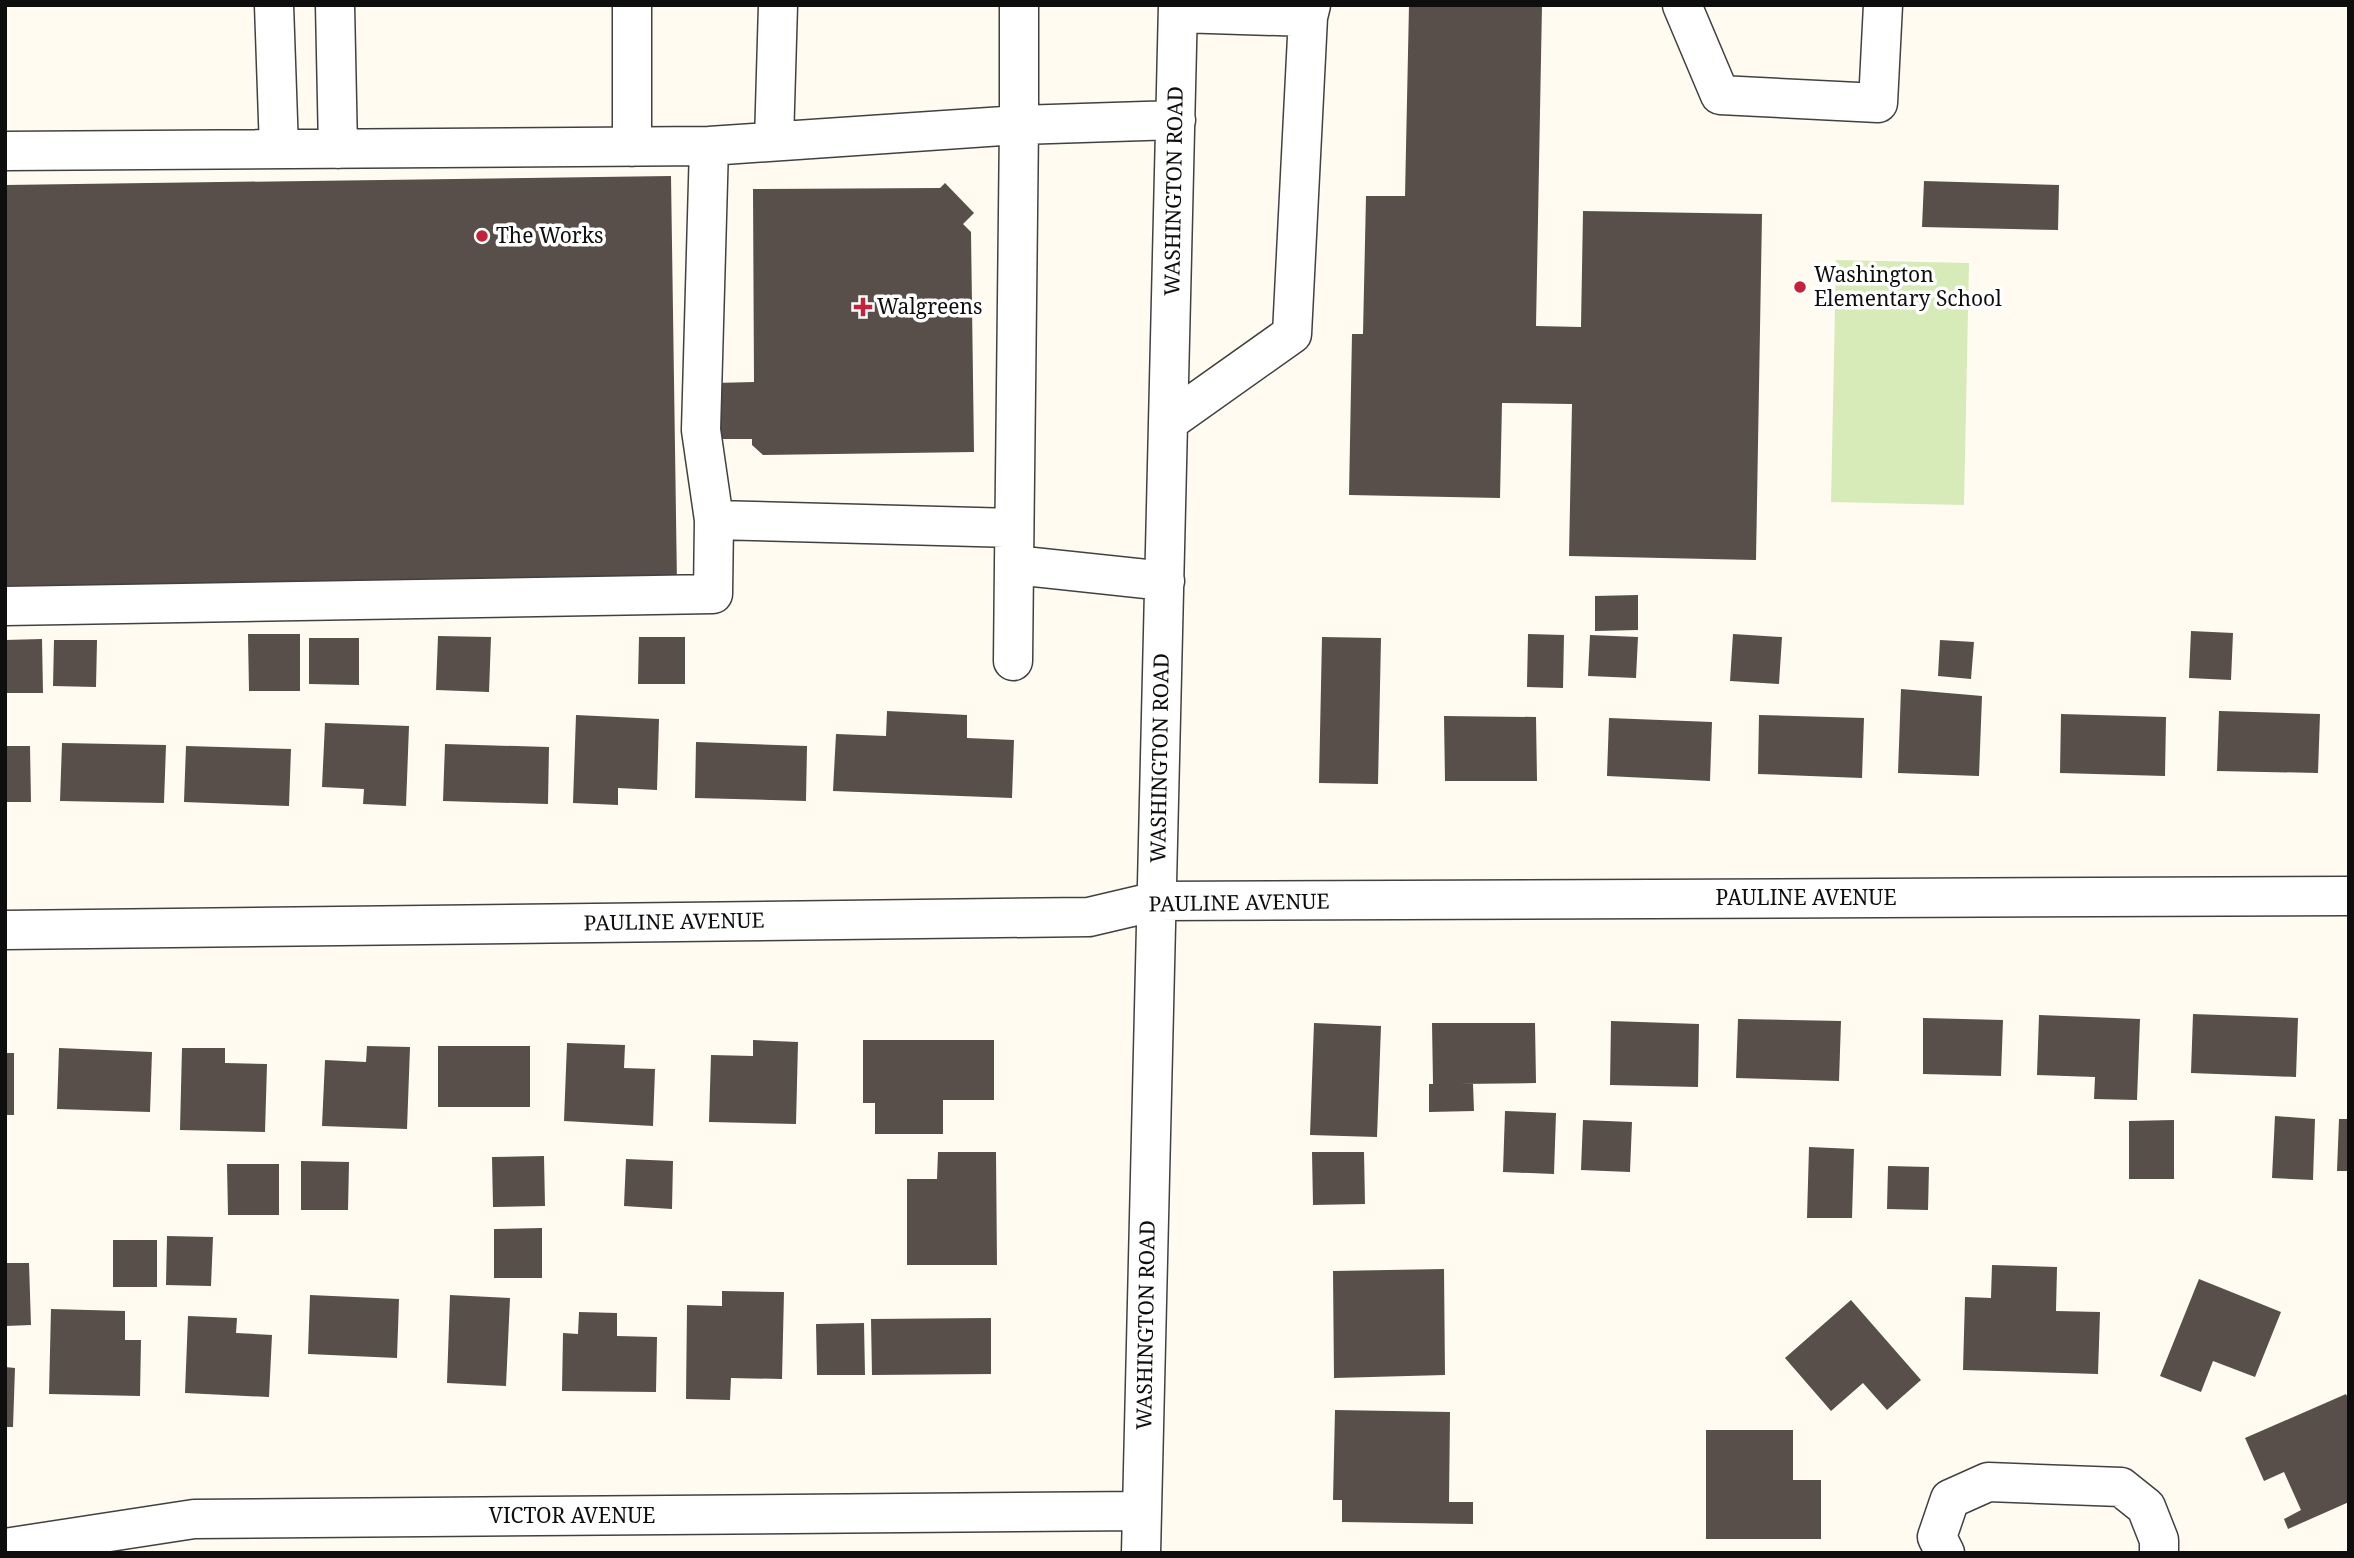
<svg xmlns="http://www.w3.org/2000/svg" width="2354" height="1558" viewBox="0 0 2354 1558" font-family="'Noto Serif',serif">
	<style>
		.green { fill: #d7ebb8 }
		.building { fill: #584e4a }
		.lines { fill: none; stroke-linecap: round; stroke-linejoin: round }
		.minor-casing { stroke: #414141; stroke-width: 41 }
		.minor { stroke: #fff; stroke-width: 38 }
		.poi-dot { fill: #c3223a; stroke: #fff; stroke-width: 2.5 }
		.labels { text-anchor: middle; stroke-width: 7; stroke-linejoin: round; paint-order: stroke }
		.street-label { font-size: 21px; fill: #0e0e0e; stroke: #fff }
		.poi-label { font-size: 21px; fill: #0e0e0e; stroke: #fff; text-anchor: start }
	</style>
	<rect width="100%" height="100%" fill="#fffbf0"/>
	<path class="green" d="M1836,260L1969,263L1964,505L1831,502Z"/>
	<path class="building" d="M1409,5H1542L1536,326L1581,327L1583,211L1762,214L1756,560L1569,556L1572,404L1502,403L1500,498L1349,495L1352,334H1363L1366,196H1405Z
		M671,176L677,584L5,593V185Z
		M1924,181L2059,185L2058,230L1922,227Z
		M945,183L974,213L963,224L971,232L974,452L763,455L752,445V439H715L714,383L754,382L753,189L940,188Z
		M1638,595V630L1595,631V596Z
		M2191,631L2233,633L2231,680L2189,678Z
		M248,634H300V691H249Z
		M1528,634L1564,635L1563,688L1527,687Z
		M1733,634L1782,637L1779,684L1730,681Z
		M1590,635L1638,637L1636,678L1588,676Z
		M438,636L491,637L489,692L436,690Z
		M639,637H685V684H638Z
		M1322,637L1381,638L1378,784L1319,783Z
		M309,638H359V685L309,684Z
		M42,639L43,693H5V640Z
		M54,640H97L96,687L53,686Z
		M1940,640L1974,642L1971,679L1938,676Z
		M1901,689L1982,696L1979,776L1898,773Z
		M887,711L967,715V738L1014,740L1012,798L833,791L836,734L886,736Z
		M2219,711L2320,714L2318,773L2217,771Z
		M2061,714L2166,717L2165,776L2060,773Z
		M576,715L659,719L657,790L618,788V805L573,803Z
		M1759,715L1864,718L1862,778L1758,774Z
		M1444,716L1536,717L1537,781H1445Z
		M1609,718L1712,722L1710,781L1607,776Z
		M325,723L409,726L406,806L363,804L364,789L322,787Z
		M696,742L807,746L806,801L695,798Z
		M62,743L166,745L164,803L60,801Z
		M445,744L549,747L548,804L443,801Z
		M5,746H30L31,802H5Z
		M186,746L291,749L289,806L184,802Z
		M2193,1014L2298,1018L2296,1077L2191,1073Z
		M2039,1015L2140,1019L2137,1100L2094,1099L2095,1077L2037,1075Z
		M1923,1018L2003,1020L2001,1076L1923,1074Z
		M1738,1019L1841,1021L1839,1081L1736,1078Z
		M1611,1021L1699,1024L1698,1087L1610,1085Z
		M1314,1023L1381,1026L1377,1137L1310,1135Z
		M1432,1023H1535L1536,1083L1459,1084H1473L1474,1111L1429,1112V1084H1433Z
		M753,1040L798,1042L796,1124L709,1122L711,1055L753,1056Z
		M863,1040H994V1100H943V1134H875V1103H863Z
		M567,1043L625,1045L624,1068L655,1069L653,1126L564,1121Z
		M367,1046L410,1047L407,1129L322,1126L325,1060L366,1062Z
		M438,1046H530V1107H438Z
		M59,1048L152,1052L150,1112L57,1109Z
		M182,1048H225V1063L267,1064L265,1132L180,1130Z
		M5,1053H14V1115H5Z
		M1505,1111L1556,1113L1554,1174L1503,1172Z
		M2275,1116L2315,1119L2313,1180L2272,1178Z
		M2339,1119H2349V1171H2337Z
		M1583,1120L1632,1122L1630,1172L1581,1170Z
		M2174,1120V1179H2129V1121Z
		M1809,1147L1854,1149L1852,1218H1807Z
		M938,1152H996L997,1265H907V1179H937Z
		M1312,1152H1364L1365,1204L1313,1205Z
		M544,1156L545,1206L493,1207L492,1157Z
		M626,1159L673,1161L672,1209L624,1206Z
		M301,1161L349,1162L348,1210H301Z
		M227,1164H279V1215H228Z
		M1888,1166L1929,1167L1928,1210L1887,1209Z
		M542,1228V1278H494V1229Z
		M167,1236L213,1237L211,1286L166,1285Z
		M113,1240H157V1287H113Z
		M5,1263H29L31,1325L5,1326Z
		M1992,1265L2057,1267L2056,1311L2100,1312L2098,1374L1963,1370L1965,1297L1991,1298Z
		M1444,1269L1445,1375L1334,1378L1333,1271Z
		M2199,1279L2281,1312L2255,1377L2213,1361L2201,1392L2160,1376Z
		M722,1291L784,1292L782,1379L731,1378L730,1400L686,1399L687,1305L722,1306Z
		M310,1295L399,1299L397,1358L308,1354Z
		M450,1295L510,1298L506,1386L447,1383Z
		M1851,1300L1921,1380L1887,1410L1863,1383L1831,1411L1785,1358Z
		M51,1309L125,1311V1340H141L140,1396L49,1394Z
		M579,1312L617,1313V1336L657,1337L656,1392L562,1391L563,1333L578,1334Z
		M188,1316L237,1318L236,1333L272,1335L269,1397L185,1393Z
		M991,1318V1374L872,1375L871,1319Z
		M864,1323L865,1375H817L816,1324Z
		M5,1367L15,1368L13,1427H5Z
		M2346,1394L2349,1401V1502L2288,1529L2284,1519L2301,1510L2284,1472L2264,1481L2245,1438Z
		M1335,1410L1450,1412L1449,1502H1473V1524L1342,1522V1500H1333Z
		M1706,1430H1793V1480H1821V1539H1706Z"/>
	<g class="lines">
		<defs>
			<path id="minor" d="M274,5L279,149
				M335,5L338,149
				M1682,5L1720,95L1878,103L1883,5
				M1178,13L1308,17L1311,5
				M774,141L778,5
				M632,147V5
				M5,151L709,146L1019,125V5
				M1168,422L1292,334L1308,17
				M714,520L1014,528
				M1165,581L1014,565L1019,125L1176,120
				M5,606L713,594L714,520L701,430L709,146
				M1013,661L1014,565
				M5,930L1089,917L1157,901L2349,896
				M5,1548L194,1519L1142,1511
				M1141,1553L1178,5
				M1945,1553L1937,1537L1950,1499L1988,1482L2121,1487L2146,1507L2159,1540V1553"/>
		</defs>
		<use href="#minor" class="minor-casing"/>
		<use href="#minor" class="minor"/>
	</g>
	<g class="poi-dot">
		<circle cx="482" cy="236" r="7"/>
		<circle cx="1800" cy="287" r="7"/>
		<path d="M859.5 296.5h7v7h7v7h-7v7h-7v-7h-7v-7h7z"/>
	</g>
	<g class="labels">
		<g class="street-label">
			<text transform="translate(1174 191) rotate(-89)" y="7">WASHINGTON ROAD</text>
			<text transform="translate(1160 758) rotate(-89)" y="7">WASHINGTON ROAD</text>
			<text x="1806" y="905">PAULINE AVENUE</text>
			<text transform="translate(1239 903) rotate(-1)" y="7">PAULINE AVENUE</text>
			<text transform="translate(674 922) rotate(-1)" y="7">PAULINE AVENUE</text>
			<text transform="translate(1146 1325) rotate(-89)" y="7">WASHINGTON ROAD</text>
			<text x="572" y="1523">VICTOR AVENUE</text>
		</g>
		<g class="poi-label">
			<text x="496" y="243">The Works</text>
			<text x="1814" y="282">Washington<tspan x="1814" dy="24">Elementary School</tspan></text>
			<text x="877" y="314">Walgreens</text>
		</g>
	</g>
	<rect width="2354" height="1558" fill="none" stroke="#0e0e0e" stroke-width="14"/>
</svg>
